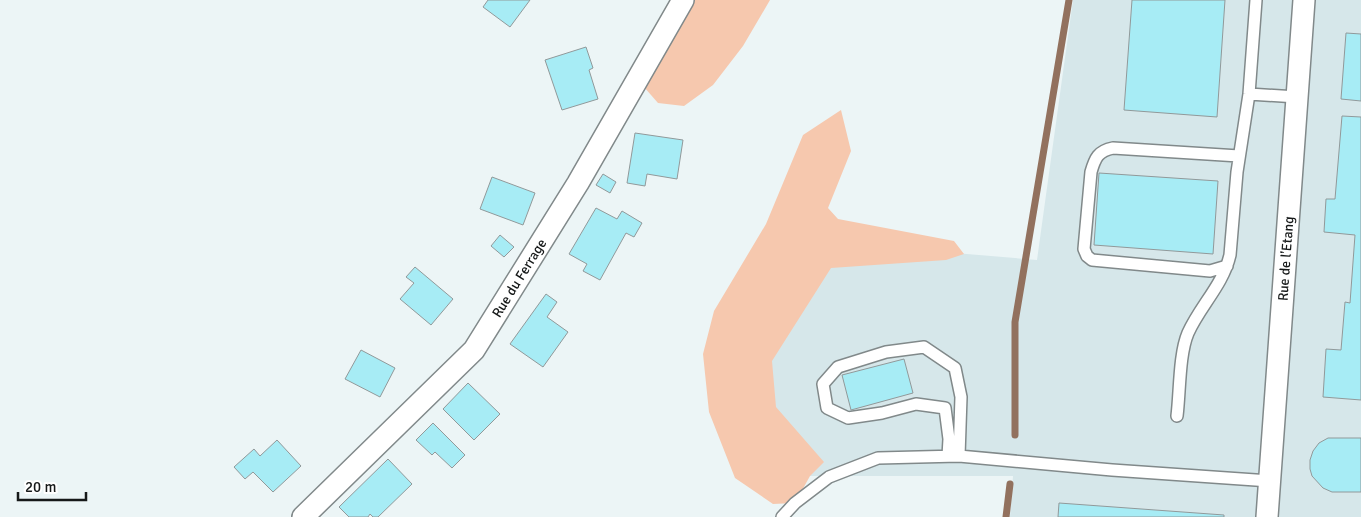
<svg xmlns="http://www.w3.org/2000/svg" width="1361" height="517" viewBox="0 0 1361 517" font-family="Signika,sans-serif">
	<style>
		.built { fill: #d6e7ea }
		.green { fill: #f6c8ae }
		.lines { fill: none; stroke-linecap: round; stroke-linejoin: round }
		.stream { stroke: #92715e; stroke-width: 7 }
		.building { fill: #a7ecf5; stroke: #91999a }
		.lane-casing { stroke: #81898a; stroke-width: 14 }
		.street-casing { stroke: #81898a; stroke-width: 24 }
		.lane { stroke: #fff; stroke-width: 11 }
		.street { stroke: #fff; stroke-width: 21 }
		.labels { text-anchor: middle; stroke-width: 5; stroke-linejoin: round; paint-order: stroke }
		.street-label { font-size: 14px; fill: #161919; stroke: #fff }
	</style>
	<rect width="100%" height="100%" fill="#ecf5f6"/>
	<path class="built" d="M1073,0H1361V517H1010L1013,476H760L730,368L815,241L1037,260Z"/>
	<path class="green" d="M683,0H770L743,46L713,85L684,106L658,103L644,87Z
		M841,110L851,151L828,208L838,219L954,241L964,254L946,260L831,268L772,361L776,407L824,462L810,476L795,503L773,504L735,478L709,412L703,354L714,311L766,224L803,135Z"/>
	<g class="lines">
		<path class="stream" d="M1015,435V322L1069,0
			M1006,517L1010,484"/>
	</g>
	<path class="building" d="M488,0H530L510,27L483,7Z
		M1132,0H1225L1217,117L1124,110Z
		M1346,33L1361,34V101L1341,99Z
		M586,47L593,68L589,70L598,99L562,110L545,60Z
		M1342,116L1361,117V400L1323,397L1326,349L1341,350L1345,302L1350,303L1355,235L1324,232L1326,199H1335Z
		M635,133L683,140L677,179L647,174L645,186L627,183Z
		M1099,173L1218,181L1213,254L1094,245Z
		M603,174L616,182L610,193L596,185Z
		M492,177L535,193L523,225L480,209Z
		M596,208L617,219L622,211L642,223L634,237L626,233L600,280L583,271L587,264L569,254Z
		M500,235L514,247L504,257L491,246Z
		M415,267L453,299L431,325L400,299L414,283L406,277Z
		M546,294L557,302L547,317L568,332L543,367L510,344Z
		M361,350L395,368L380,397L345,379Z
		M904,359L913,393L851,410L842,375Z
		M468,383L500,414L474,440L443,409Z
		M433,423L465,455L452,468L435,452L432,455L416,440Z
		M1328,438H1361V492H1332L1323,488L1312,476L1310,469V460L1313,451L1319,443Z
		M277,440L301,466L273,492L253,472L245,479L234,467L254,449L260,456Z
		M388,459L412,484L378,517H373L370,514L368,517H349L339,507Z
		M1059,503L1224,515V517H1058Z"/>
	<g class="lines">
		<defs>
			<path id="lane" d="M1249,94L1297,97
				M1227,266L1210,271L1092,260L1087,256L1084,249L1091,172C1095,158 1098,151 1113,148L1239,156
				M1177,416C1180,392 1179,354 1188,333C1200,306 1223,285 1230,255L1237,172L1249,94L1256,0
				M948,456L949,439L945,408L916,404L882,413L848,418L827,408L823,384L838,367L886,352L924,347L955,368L961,397L959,456
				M782,517L795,503L829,477L878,458L959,456L1112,470L1270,481"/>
			<g id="street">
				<path id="s1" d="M303,517L474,350L578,183L683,0"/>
				<path id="s2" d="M1267,517L1304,0"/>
			</g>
		</defs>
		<use href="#lane" class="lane-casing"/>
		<use href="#street" class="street-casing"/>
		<use href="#lane" class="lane"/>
		<use href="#street" class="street"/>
	</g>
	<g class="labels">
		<g class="street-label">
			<text dy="5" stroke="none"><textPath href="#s2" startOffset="259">Rue de l'Etang</textPath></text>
			<text dy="5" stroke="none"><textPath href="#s1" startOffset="324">Rue du Ferrage</textPath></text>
		</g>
	</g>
	<path d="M18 492v8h68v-8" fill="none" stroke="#161919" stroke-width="2.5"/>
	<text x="25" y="492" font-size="15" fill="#161919" stroke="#ffffff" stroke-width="4" paint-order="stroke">20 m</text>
</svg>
